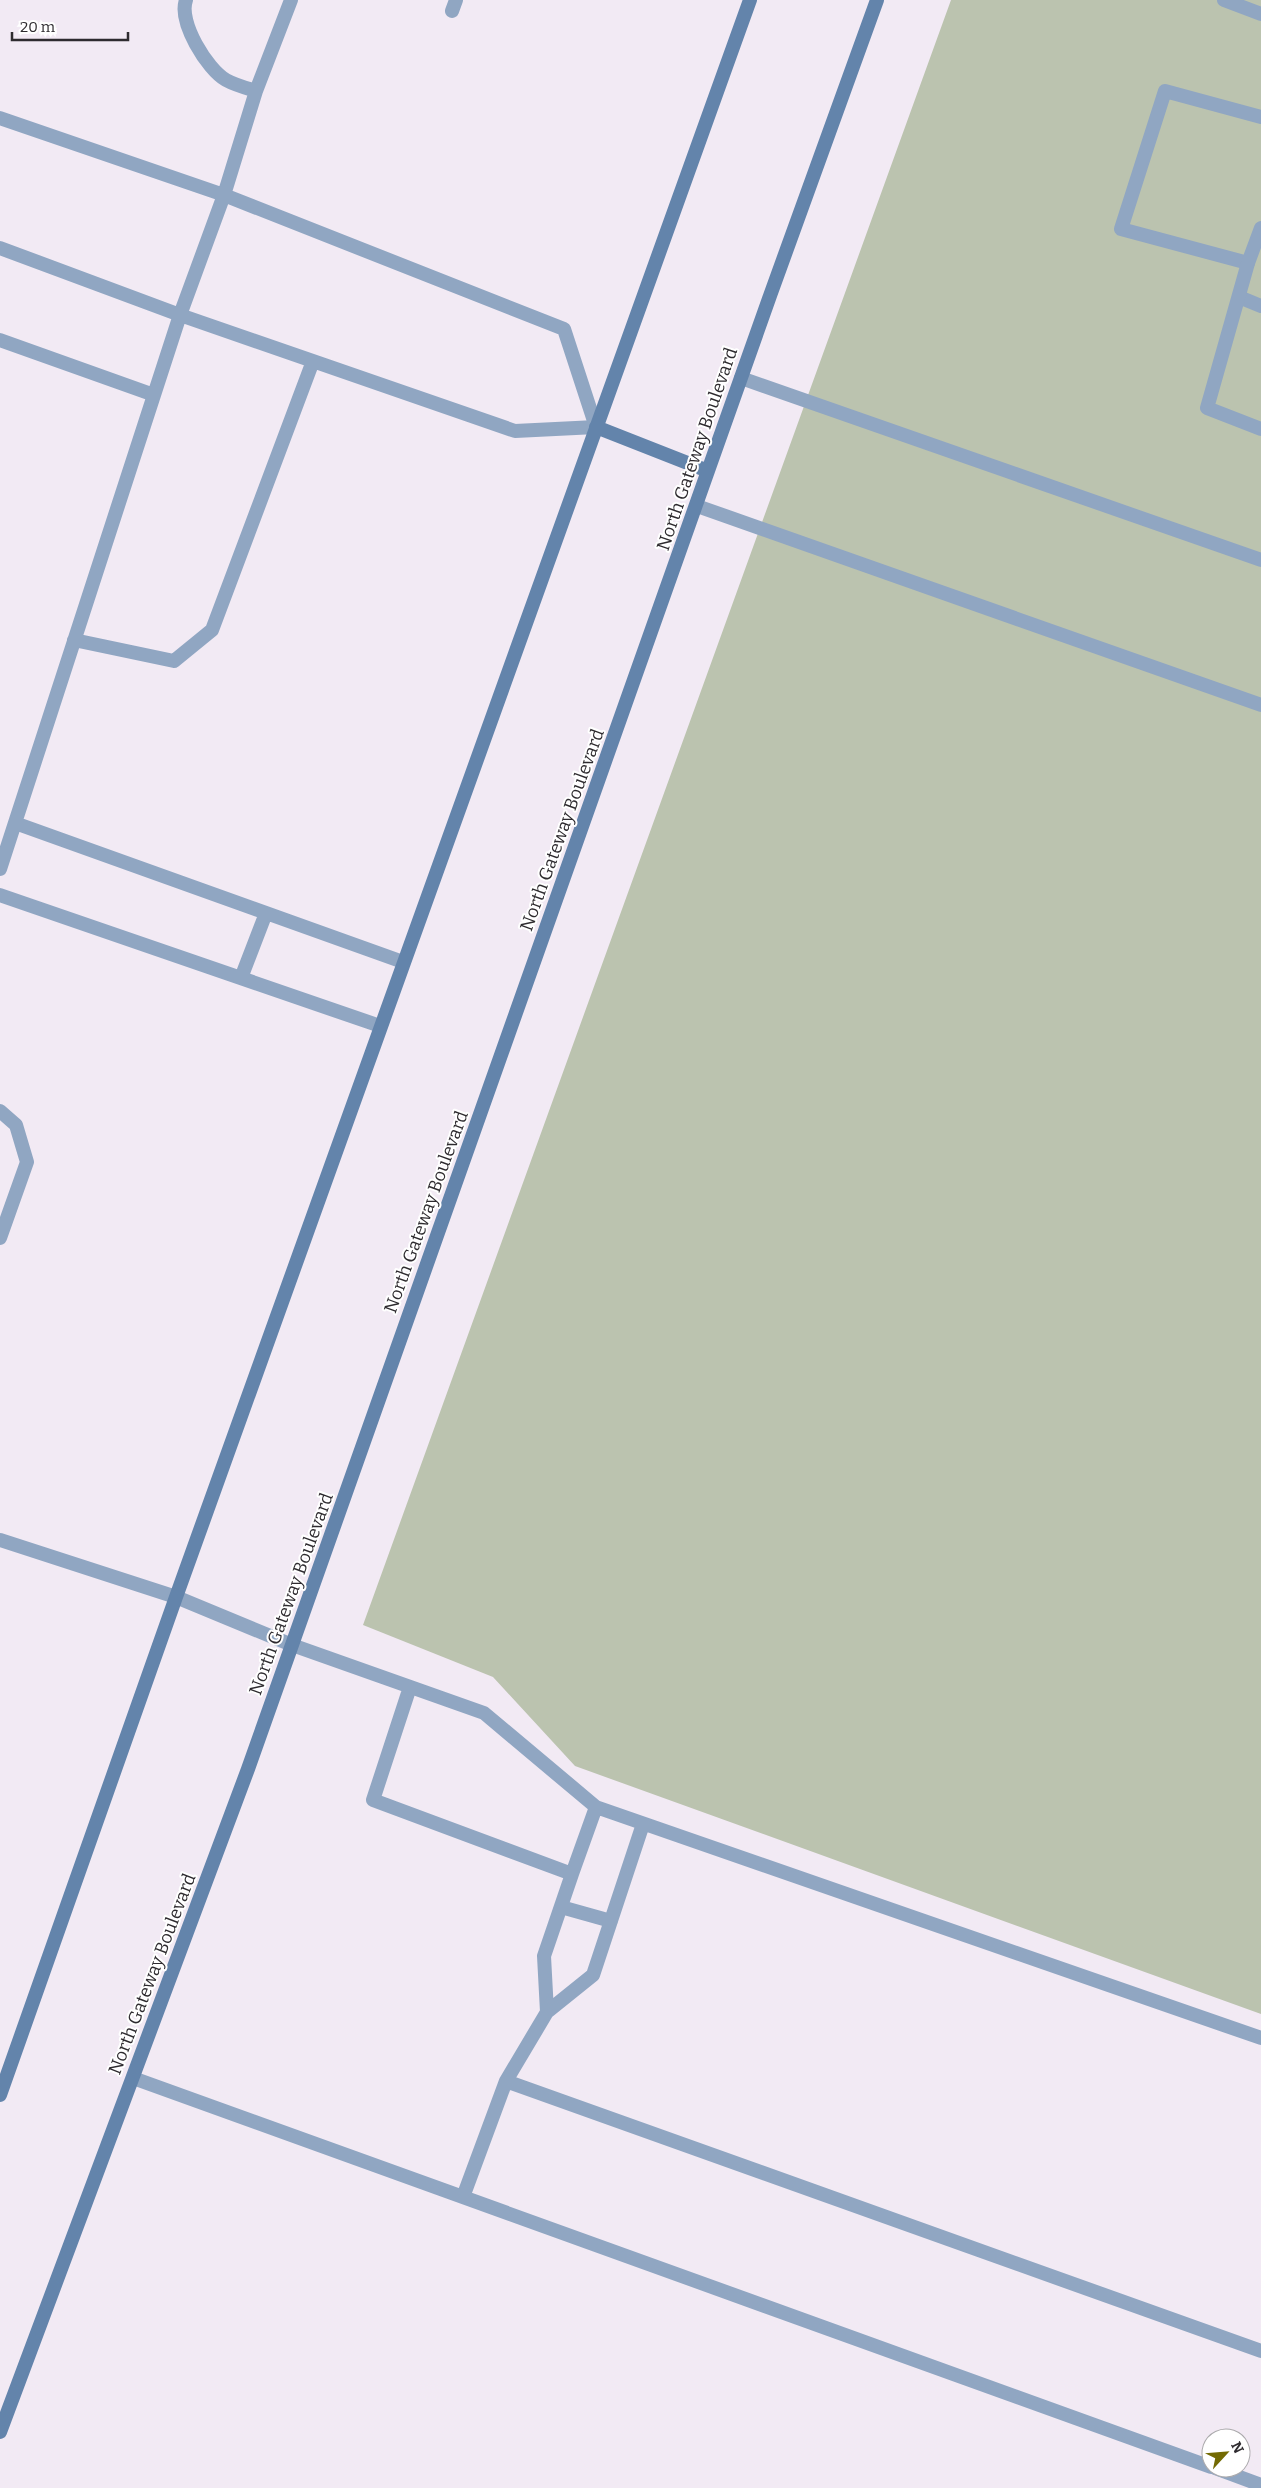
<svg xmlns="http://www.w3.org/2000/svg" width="1261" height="2488" viewBox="0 0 1261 2488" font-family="Bitter,serif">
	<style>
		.green { fill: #bbc3af }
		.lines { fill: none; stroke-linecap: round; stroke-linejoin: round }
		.service { stroke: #90a6c2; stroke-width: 14 }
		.minor { stroke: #90a6c2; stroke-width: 14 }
		.secondary { stroke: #6384ab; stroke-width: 14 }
		.labels { text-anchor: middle; stroke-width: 4; stroke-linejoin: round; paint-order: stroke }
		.street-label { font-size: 18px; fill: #2e2b2f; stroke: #fff }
	</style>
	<rect width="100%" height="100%" fill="#f2eaf4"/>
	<path class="green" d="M951,0H1261V2014L575,1766L493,1677L363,1625Z"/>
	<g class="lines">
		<path class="service" d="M186,0C178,22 207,69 226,80C235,85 246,88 256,91
			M452,11L456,0
			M0,118L224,195L564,329L596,427L515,431L180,315L0,248
			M1248,263L1121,229L1165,91L1261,117
			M1239,297L1261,306
			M0,340L154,395
			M74,640L174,661L212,630L313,361
			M15,823L403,962
			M0,869L180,315L224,195L256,91L291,0
			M0,895L380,1026
			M241,978L266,913
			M0,1111L16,1125L27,1162L0,1238
			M0,1540L176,1597L292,1645L484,1713L596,1807L1261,2038
			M410,1687L373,1800L572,1874L596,1807
			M561,1907L611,1921
			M547,2012L544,1956L572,1874
			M133,2078L1211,2467
			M506,2081L1261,2351
			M463,2197L506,2081L547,2012L593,1975L643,1824
			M1215,2468L1261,2485"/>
		<path class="minor" d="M1224,0L1261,14
			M1261,228L1248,263L1207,408L1261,429
			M741,378L1261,560
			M697,506L1261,705"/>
		<path class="secondary" d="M596,427L708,471
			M0,2095L176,1597L750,0
			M0,2432L248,1769L771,293L877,0"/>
	</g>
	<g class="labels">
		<g class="street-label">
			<text transform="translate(697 449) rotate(-71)" y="6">North Gateway Boulevard</text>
			<text transform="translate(562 830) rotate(-70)" y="6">North Gateway Boulevard</text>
			<text transform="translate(426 1212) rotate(-70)" y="6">North Gateway Boulevard</text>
			<text transform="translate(291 1594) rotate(-70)" y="6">North Gateway Boulevard</text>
			<text transform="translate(152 1974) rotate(-69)" y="6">North Gateway Boulevard</text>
		</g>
	</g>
	<g transform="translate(1226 2453) rotate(64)"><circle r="24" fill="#ffffff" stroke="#abaaac"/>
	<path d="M0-4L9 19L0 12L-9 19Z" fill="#736a03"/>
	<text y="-8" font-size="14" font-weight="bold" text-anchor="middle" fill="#2e2b2f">N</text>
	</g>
	<path d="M12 32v8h116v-8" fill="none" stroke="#2e2b2f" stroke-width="2.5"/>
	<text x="20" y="32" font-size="15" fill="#2e2b2f" stroke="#ffffff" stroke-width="4" paint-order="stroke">20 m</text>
</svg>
